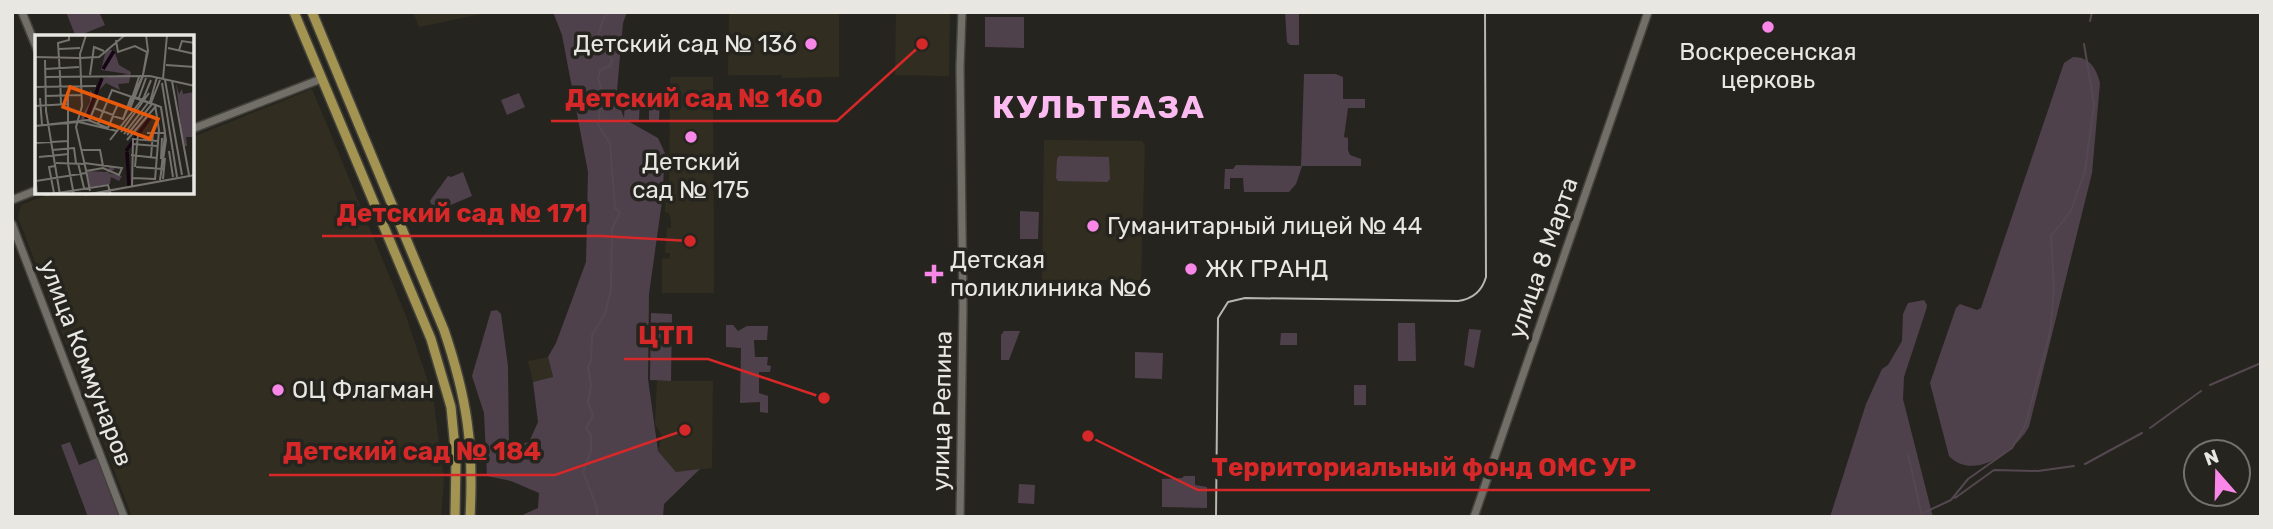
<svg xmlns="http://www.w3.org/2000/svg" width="2273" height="529" viewBox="0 0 2273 529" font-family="Rubik,sans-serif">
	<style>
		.built { fill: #312e21 }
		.green { fill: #4f414c }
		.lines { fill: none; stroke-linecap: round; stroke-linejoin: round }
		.stream { stroke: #544850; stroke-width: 2 }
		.tertiary-casing { stroke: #43423c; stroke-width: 10 }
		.primary-casing { stroke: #43423c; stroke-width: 12 }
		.tertiary { stroke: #716f68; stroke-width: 7 }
		.primary { stroke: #a49451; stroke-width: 9 }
		.tram { stroke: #b7b6b1; stroke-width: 2 }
		.poi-dot { fill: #f987e8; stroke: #26241e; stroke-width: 2.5 }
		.labels { text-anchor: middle; stroke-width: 7; stroke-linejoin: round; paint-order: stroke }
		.poi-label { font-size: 24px; fill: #e8e7e2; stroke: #26241e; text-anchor: start }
		.street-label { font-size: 24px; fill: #e8e7e2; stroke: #26241e }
		.district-label { font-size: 32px; font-weight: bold; letter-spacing: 2px; fill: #fcbbf0; stroke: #26241e }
		.inset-river { fill: none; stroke: #150412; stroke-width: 3.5 }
		.inset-road { fill: none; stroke: #74726c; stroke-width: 2 }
		.view { fill: #e8590c; fill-opacity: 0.15; stroke: #e8590c; stroke-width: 3.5 }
		.inset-edge { fill: none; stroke: #e8e7e2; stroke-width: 3.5 }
		.leader { fill: none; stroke: #d62828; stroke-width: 2.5 }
		.callout-dot { fill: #d62828; stroke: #26241e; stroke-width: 2.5 }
		.callout-label { font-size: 26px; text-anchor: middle; font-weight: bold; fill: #d62828; stroke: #26241e; stroke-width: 7; stroke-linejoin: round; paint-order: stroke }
	</style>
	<rect width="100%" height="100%" fill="#26241e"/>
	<path class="built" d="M413,12H491L419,27Z
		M729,12H839V77L782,78V75H728Z
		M896,12H950L949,76L895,75Z
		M670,77H713L714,293H662V259L670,258V253H665L667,228H671V220L669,213L665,212L666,196H669Z
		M312,89L406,316L433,397L444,480L441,517H132L18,217L21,205L52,193L192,192L193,137Z
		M1044,140L1142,141L1145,146L1141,280H1042Z
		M548,357L553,378L533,382L528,361Z
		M657,381H713L712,468L676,472L658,451L662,436L655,424Z"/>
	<path class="green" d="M66,12H99L105,25L76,37Z
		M553,12H627L623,23L617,90L618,101L624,118L625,99H640L639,120H626L658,138L665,153L662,201L649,294L648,379L658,451L676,472L700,469L664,504L663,517H518L538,508L539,493L511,481L487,476L484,413L472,376L491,311L497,310L501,314L508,366L509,455L525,448L524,443L529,442L538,422L533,382L553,377L548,357L556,343L586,262L588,172L562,35Z
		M1285,12H1299V45H1290L1287,42Z
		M985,17H1024V48L985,47Z
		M2073,57C2090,57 2096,68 2100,83L2092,173L2029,427C2015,451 1974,482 1949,456L1930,383L1956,308L1960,304L1977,310L1981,308L2064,63Z
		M1304,74H1336L1343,77V99H1365V108H1348L1344,137L1348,138V150L1350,155L1361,159V166H1302L1296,184L1289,192H1244L1243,178H1230V189H1224L1225,169H1233L1236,165L1301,166Z
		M519,93L525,107L507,115L501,100Z
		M660,101L659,120H649V102Z
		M1059,156L1109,157L1110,179L1107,182L1058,181L1056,178L1057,159Z
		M463,172L472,196L434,212L430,201L432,198L448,176L451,177Z
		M1020,211L1039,212L1038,239H1020Z
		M1924,300L1927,305L1926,310L1904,377L1903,399L1933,517H1830L1866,404L1882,369L1888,365L1902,341L1903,314L1908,303Z
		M651,313L672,314L671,381L650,380Z
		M1398,323H1415L1416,361H1398Z
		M726,325H733L738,331L747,326H768L767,340H754L755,357H768L767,365L771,366L770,372H759V393L768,396V413L760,412V402L740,403L741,348L726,347Z
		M1469,329L1481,330L1474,368L1464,365Z
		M1004,331H1020L1009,360H1001V335Z
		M1281,333H1297V345H1280Z
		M1135,352L1163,353L1162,379L1135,378Z
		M1354,385H1366V405H1354Z
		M70,442L79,465L97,458L119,517H88L61,445Z
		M1184,476H1195V485L1207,487V508L1162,507V479L1182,478Z
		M1019,484L1035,485L1034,504L1018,503Z"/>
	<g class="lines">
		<path class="stream" d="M2090,21L2092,12
			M2210,385L2261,363
			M2150,428L2201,391
			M1908,454L1921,512
			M2085,464L2142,433
			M1955,498L1994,470L2038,471L2074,466
			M597,517V508L583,472L591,451V435L586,429L593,415L588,403L591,385L588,367L591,361L592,335L605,314L611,289L612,229L620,212L615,208L610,143L598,125L602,90L598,79L600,70L610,66L612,60L598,36L604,17L610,12
			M1919,517L1921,514L1951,500L1968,479L2012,448L2025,426L2050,333L2054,289L2051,236L2071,211L2085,171L2094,104L2084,44"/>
		<defs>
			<path id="tertiary" d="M22,12L37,49
				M192,129L321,79
				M12,200L37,190
				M12,224L124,517
				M960,517L963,306L960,67L962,12
				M1474,517L1648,12"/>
			<path id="primary" d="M294,12L431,339L451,407L456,459L455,517
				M312,12L444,330C467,398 474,445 470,517"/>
		</defs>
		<use href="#tertiary" class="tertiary-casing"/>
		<use href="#primary" class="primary-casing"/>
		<use href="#tertiary" class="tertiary"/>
		<use href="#primary" class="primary"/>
		<path class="tram" d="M1216,517L1218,318L1228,302L1245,298L1458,301C1473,299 1482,291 1486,277L1485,12"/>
	</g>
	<g class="poi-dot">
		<circle cx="1768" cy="27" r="7"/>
		<circle cx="811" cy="44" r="7"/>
		<circle cx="691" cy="137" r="7"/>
		<circle cx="1093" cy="226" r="7"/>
		<circle cx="1191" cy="269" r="7"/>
		<path d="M930.5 263.5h7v7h7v7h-7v7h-7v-7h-7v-7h7z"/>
		<circle cx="278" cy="390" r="7"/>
	</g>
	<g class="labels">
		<g class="poi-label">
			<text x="797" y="52" text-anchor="end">Детский сад № 136</text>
			<text x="1768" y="60" text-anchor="middle">Воскресенская<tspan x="1768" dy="28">церковь</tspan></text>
			<text x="691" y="170" text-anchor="middle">Детский<tspan x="691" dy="28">сад № 175</tspan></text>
			<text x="1107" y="234">Гуманитарный лицей № 44</text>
			<text x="950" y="268">Детская<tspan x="950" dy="28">поликлиника №6</tspan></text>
			<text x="1205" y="277">ЖК ГРАНД</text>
			<text x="292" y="398">ОЦ Флагман</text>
		</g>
		<g class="street-label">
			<text transform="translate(1543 258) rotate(-71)" y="8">улица 8 Марта</text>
			<text transform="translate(86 363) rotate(69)" y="8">улица Коммунаров</text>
			<text transform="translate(942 411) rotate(-89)" y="8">улица Репина</text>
		</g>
		<g class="district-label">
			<text x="1099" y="118">КУЛЬТБАЗА</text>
		</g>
	</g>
	<g transform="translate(35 35)">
		<rect width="159" height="159" fill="#26241e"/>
		<path d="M71,15H79L84,30L96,37L94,48L83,49L85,55L71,48L59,61L53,83L63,88L45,85L55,67V55L59,60L67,43L93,39L66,35ZM141,48L144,59L147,54L148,59L159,57V102H151L152,111H148ZM75,131L80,134L73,138L87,141L84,146L76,142L75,149L55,152L52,136L72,137Z" fill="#4f414c"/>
		<path class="inset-river" d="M68,34L79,16M51,84L67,43M91,116L115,83M92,117L94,151"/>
		<path class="inset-road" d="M81,5L83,17L100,11L112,17L108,40M133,13L160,19M24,14L45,13M144,15L147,6L160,8M0,22L45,23M45,23L64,22L90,0M10,25L11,76L25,160M131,30L160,32M10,34L44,32M25,40L23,8L34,5V0M25,40L26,70M55,40L59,12L69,16M10,42L115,41L160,51M128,44L132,0M130,45L147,140M137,46L154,140M127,48L142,142M0,52L61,51M33,60V129L39,160M10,61L46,60M97,61L126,72L131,105L125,145M5,63L7,90M97,63L104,42M103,65L111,43M115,67L122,42M116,68L125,45M0,71L33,69M59,73L78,80L83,69M126,73L130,97M95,74L108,41M88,84L96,62M54,86L64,62L115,82M44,87L82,96M63,89L77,55L120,70M0,91L43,87M0,91L53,85L73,93L78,81L88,84L108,40L113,16L111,0M86,97L114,58M112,98H130L126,138M89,99L113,68M92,100L117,69M75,105L109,62L116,45M92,105L121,71M0,108L33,106M97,109L122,111M17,115L39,113L41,128M47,115H65L68,131M134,116L138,142M96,120L122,123M4,122L34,119M116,122L118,97M126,124L127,103M21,128L50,129M43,128L49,153M49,128L87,133L84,140L68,133L51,136M100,132L103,99M101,132L128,134M51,135L41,92L47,71L45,19L51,0M51,135L55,156M0,137L2,160M98,143L120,144M128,144L130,123M120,145L124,95L120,70M1,146L51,138M97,152L98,104L123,106M19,158L14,132L20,131M10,160L73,150L76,160M49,160L160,140M50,160L160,140"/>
		<path class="view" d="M35,52L123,84L115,104L28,72Z"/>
		<rect width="159" height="159" class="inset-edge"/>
	</g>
	<path class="leader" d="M922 44L837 121H551M690 241L601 236H322M824 398L708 359H624M685 430L555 475H269M1088 436L1198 490H1650"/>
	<g class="callout-dot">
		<circle cx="922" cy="44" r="7"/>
		<circle cx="690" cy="241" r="7"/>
		<circle cx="824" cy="398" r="7"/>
		<circle cx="685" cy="430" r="7"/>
		<circle cx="1088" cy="436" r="7"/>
	</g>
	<g class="callout-label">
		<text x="694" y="107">Детский сад № 160</text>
		<text x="462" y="222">Детский сад № 171</text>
		<text x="666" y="344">ЦТП</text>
		<text x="412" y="460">Детский сад № 184</text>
		<text x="1424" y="476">Территориальный фонд ОМС УР</text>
	</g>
	<rect width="2273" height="529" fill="none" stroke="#e8e7e2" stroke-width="28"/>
	<g transform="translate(2217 473) rotate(340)"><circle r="33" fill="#26241e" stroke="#74726c" stroke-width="2"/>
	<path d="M0-5L12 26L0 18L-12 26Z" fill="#f987e8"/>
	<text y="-10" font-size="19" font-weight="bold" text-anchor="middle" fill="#e8e7e2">N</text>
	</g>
</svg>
